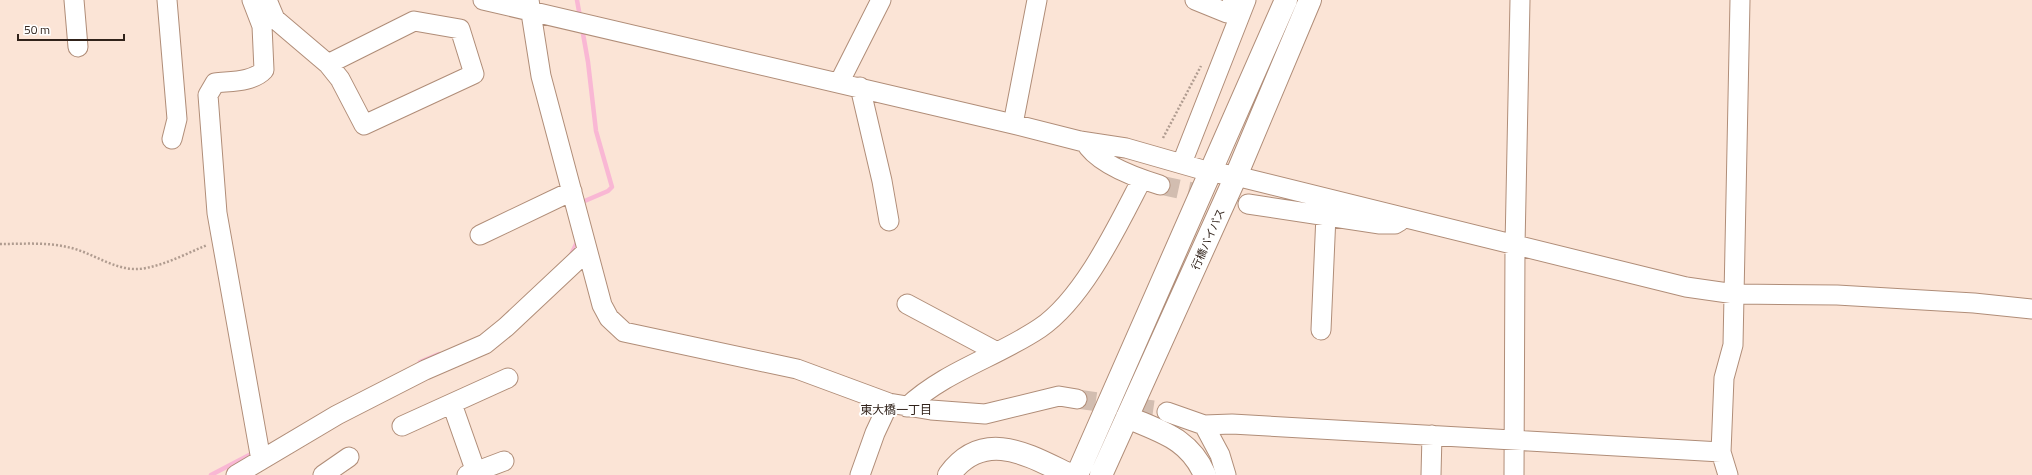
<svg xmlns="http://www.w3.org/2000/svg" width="2032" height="475" viewBox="0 0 2032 475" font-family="'Titillium Web','Noto Sans JP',sans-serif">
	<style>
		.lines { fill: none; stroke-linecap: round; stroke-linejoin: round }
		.stream { stroke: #f9b7d4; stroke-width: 4.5 }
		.minor-tunnel { stroke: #d2bdb0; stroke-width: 19; stroke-dasharray: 19 10; stroke-linecap: butt }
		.minor-casing { stroke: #b08d78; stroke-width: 21 }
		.highway-casing { stroke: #b08d78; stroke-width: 24 }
		.path { stroke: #b09c90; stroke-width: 2.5; stroke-dasharray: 2 2; stroke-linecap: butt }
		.minor { stroke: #fff; stroke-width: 19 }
		.highway { stroke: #fff; stroke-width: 22 }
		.labels { text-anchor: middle; stroke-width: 4; stroke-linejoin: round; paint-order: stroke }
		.street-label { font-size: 11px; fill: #30221a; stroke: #fff }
		.neighbourhood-label { font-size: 12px; fill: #30221a; stroke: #fff }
	</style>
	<rect width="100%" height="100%" fill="#fbe4d6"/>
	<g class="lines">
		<path class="stream" d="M577,0L580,17
			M580,203L608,191L612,187L596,131L588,62L582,28
			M571,255L578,240
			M420,362L439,354
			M211,475L255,452"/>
		<path class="minor-tunnel" d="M1160,185L1248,204
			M1077,399L1167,412"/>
		<defs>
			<path id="minor" d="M74,0L78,47
				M167,0L177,119L172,139
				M252,0L262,26L264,70C253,82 231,81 215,83L208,95L217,213L261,460
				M267,0L275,19L328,64L340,79L364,125L474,74L460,29L414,21L328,64
				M483,0L1013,124L1080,141L1126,148L1210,172L1236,176L1686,287L1735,294L1837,295L1974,303L2032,309
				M529,0L541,76L602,305L609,318L624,332L797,369L889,403L931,410L985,414L1059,396L1077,399
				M1195,0L1227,13L1234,0
				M839,83L881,0
				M860,87L882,181L889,221
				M1013,124L1037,0
				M1085,142C1097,164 1137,178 1160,185
				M1182,163L1246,0
				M1248,204L1380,224H1395L1400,221
				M480,235L572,191
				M907,304L997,352
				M1321,330L1326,215
				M452,404L477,475
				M907,407C945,371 997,357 1040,328C1084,298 1118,225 1142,179
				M1167,412L1204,425L1232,424L1721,452
				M1204,425L1220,455L1226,475
				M402,426L508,378
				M236,475L337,415L425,370L485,344L506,327L587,251
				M323,475L349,457
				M467,475L504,461
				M860,475L875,433L889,403
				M1431,475L1432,435
				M1514,475L1515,246L1520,0
				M1728,475L1721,452L1724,378L1733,345L1740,0"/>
			<path id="highway" d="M1127,417C1161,432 1189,438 1205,475
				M949,475C984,427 1030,456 1070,475
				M1077,475L1286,0
				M1101,475L1236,176L1310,0"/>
		</defs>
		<use href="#minor" class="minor-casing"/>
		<use href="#highway" class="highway-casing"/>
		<path class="path" d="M1163,138L1201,66
			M0,244C22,244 46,242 67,247C94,252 117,274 146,268C167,264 188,253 207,245"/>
		<use href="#minor" class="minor"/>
		<use href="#highway" class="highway"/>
	</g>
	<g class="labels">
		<g class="street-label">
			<text transform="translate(1208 239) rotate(-66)" y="4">行橋バイパス</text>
		</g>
		<g class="neighbourhood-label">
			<text x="896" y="414">東大橋一丁目</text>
		</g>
	</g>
	<path d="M18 34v6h106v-6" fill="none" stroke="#30221a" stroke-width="2"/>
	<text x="24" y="34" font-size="12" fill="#30221a" stroke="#ffffff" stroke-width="3" paint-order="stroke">50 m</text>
</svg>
